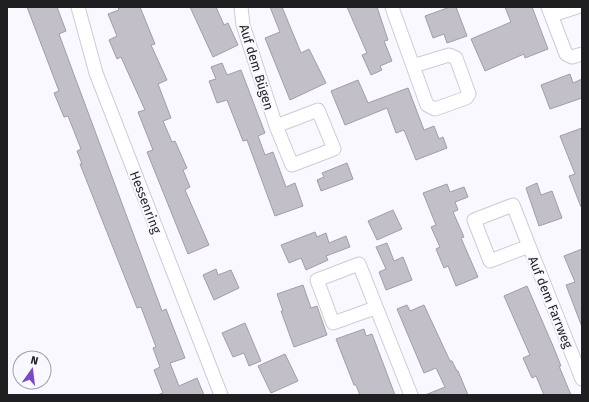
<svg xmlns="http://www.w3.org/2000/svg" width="589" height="402" viewBox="0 0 589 402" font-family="'Fira Sans',sans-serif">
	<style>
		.building { fill: #c2bfc8; stroke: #a09da6 }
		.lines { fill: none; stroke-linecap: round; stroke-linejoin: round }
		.minor-casing { stroke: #cecbd5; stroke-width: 15 }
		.minor { stroke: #fff; stroke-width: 13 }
		.labels { text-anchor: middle; stroke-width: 4; stroke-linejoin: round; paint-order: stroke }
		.street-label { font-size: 13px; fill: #1f1e21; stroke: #f9f7ff }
	</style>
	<rect width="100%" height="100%" fill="#f9f7ff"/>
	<path class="building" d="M27,7H57L66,31L59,34L73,72L162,311L166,309L185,358L170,363L179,386L197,378L204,395H157L163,393L154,370L160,367L153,348L156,347L141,307L137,308L80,164H82L77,151L81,149L68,116L64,117L54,93L59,91Z
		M118,7H140L155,44L151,45L167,80L158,84L171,118L163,121L172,142L175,141L187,168L183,170L190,187L185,190L209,245L188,254L147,152L153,150L138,112L145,110L121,57L117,59L109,40L117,36L108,14L119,10Z
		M190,7H216L224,25L228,23L238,45L213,57Z
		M270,7H282L301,53L309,49L326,83L290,100L265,38L280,32Z
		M347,7H377L388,40L384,41L392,61L380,66L382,70L371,75L362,55L367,53Z
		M450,7H456L467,36L447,43L444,34L433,38L425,16Z
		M505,7H532L548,49L525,58L524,54L485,71L471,39L511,22Z
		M222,63L227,75L241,70L265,133L258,136L265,155L273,152L286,187L295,183L303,206L275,216L247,140L243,141L227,100L217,103L209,81L216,79L211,67Z
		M570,74L573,83L582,79V98L550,109L541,85Z
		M358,80L368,103L408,88L424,130L434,126L439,139L443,137L447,148L416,160L404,130L396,133L387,108L345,125L331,91Z
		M582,128V207H581L569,176L575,174L560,136Z
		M347,163L353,179L321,191L317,180L324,177L322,173Z
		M537,183L541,195L552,191L562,218L539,226L526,188Z
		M447,184L450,192L464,187L468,197L455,202L458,210L453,212L464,237L461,238L478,277L456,286L448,266L444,268L436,249L440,247L431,227L436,225L423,193Z
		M393,210L402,229L377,240L368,221Z
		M315,232L317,237L326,233L329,243L346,236L350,247L326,256L328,260L306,270L301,258L289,263L281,245Z
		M387,243L394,261L403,257L412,280L386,290L379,272L386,269L376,247Z
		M582,249V327L566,285L575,282L564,256Z
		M216,269L218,275L231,270L239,288L214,300L203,275Z
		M303,285L311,308L317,306L327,335L294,347L281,311H283L277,294Z
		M527,286L553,346L561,366H559L571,395H544L536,376L532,378L523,358L530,355L504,296Z
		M407,305L410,311L424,305L450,361H452L457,371H458L468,395H425L445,387L436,368L424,373L397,309Z
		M245,323L261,361L249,366L244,353L233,357L222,333Z
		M364,329L366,336L372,334L395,395H360L356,385H354L336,339Z
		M285,354L298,381L271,393L258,366Z"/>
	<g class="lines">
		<defs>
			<path id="minor" d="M78,7L96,73L221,395
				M241,7L243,25L276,126L292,165L334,149L318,110L276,126
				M392,7L395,16L427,105L435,109L466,98L469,94L456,58L449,55L413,66
				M548,7L566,54L572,57L582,54
				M552,15L577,7
				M513,205L529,246L490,261L474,220Z
				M529,246L582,379
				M375,308L333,323L317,280L359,264L411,395"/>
		</defs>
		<use href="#minor" class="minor-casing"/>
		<use href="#minor" class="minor"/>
	</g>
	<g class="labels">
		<g class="street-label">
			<text transform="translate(257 67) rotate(73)" y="5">Auf dem Bügen</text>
			<text transform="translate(146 202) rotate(69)" y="5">Hessenring</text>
			<text transform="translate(551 302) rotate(68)" y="5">Auf dem Farrweg</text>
		</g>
	</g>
	<rect width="589" height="402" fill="none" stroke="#1f1e21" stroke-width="16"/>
	<g transform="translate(32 370) rotate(14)"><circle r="19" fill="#f9f7ff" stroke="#a2a0a6"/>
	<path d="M0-3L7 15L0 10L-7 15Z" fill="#7b49c1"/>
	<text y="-6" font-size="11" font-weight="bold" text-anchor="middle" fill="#1f1e21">N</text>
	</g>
</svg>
